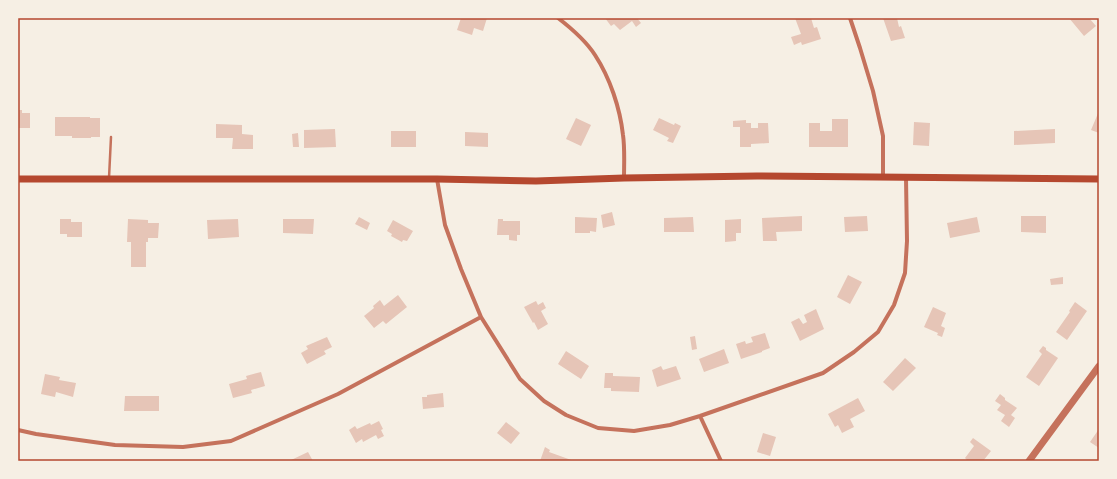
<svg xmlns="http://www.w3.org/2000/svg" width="1117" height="479" viewBox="0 0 1117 479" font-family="'DejaVu Sans',sans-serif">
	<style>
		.building { fill: #e6c5b7 }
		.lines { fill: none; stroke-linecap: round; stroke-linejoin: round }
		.service { stroke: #c5725c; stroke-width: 2.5 }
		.minor { stroke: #c5725c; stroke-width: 4 }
		.tertiary { stroke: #c5725c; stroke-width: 7 }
		.secondary { stroke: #b5482f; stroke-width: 7 }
		.neatline { fill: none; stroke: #b5482f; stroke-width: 1.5 }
	</style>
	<rect width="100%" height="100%" fill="#f6efe4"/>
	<path class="building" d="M461,18H487L483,31L474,28L472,35L457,30Z
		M605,18H637L641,23L636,27L632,21L620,30L614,24L611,26Z
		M795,18H811L814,28L817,27L821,39L802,45L801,42L794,45L791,37L801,34Z
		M883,18H897L899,27L901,26L905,38L891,41Z
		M1069,18H1089L1096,26L1084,36Z
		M18,110H22V113H30V128H18Z
		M1099,111V133L1091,130Z
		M55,117H90V118H100V137H91V138H72V136H55Z
		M576,118L591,125L581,146L566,139Z
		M659,118L674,125L675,123L681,126L673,143L667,141L669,138L653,130Z
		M832,119H848V147H809V123H820V131H832Z
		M746,120V123H751V128H758V123H768L769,143L751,144V147H740V127H733V121Z
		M914,122L930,123L929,146L913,145Z
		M216,124L242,125V134L253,135V149H232L233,138H216Z
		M335,129L336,147L304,148V130Z
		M1055,129V143L1014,145V131Z
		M391,131H416V147H391Z
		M465,132L488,133V147L465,146Z
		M298,133L299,147H293L292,134Z
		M612,212L615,225L603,228L601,215Z
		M802,216V231L776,232L777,241H763L762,218Z
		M867,216L868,231L845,232L844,217Z
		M1021,216H1046V233L1021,232Z
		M359,217L370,223L367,230L355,224Z
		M575,217L597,218L596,232L590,231V233H575Z
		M693,217L694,232H664V218Z
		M977,217L980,232L950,238L947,223Z
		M60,219H71V222H82V237H67V234H60Z
		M128,219L148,220V223H159L158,238H148V242H146V267H131V242H127Z
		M238,219L239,237L208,239L207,220Z
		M283,219H314L313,234L283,233Z
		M498,219H503V221H520V235H517V241L509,240V235H497Z
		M741,219V233H736V241L725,242V220Z
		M393,220L413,231L407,241L403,240L402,242L391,236L392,234L387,231Z
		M848,275L862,282L850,304L837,297Z
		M1063,277V284L1051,285L1050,279Z
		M398,295L407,307L386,324L383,321L374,328L364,316L374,308L373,306L380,300L384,306Z
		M536,301L538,305L543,302L546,308L541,311L548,324L538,330L534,322L533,323L524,307Z
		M1075,302L1087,311L1067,340L1056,332L1070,312L1069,311Z
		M933,307L946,313L941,326L945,328L942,337L937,335L938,333L924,327Z
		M816,309L824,329L800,341L791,322L799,318L803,324L807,322L804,315Z
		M765,333L770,348L762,351V352L741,359L736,344L745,341L746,344L753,342L751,337Z
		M695,336L697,349L692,350L690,337Z
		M327,337L332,347L324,351L326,354L307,364L301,353L308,349L306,346Z
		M1043,346L1046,348V350L1058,358L1039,386L1026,377L1042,354L1039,351Z
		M724,349L729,363L704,372L699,359Z
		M566,351L589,366L581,379L558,364Z
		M905,358L916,368L893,391L883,382Z
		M661,366L663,370L676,366L681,379L657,387L652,370Z
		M261,372L265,386L251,390L252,393L233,398L229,384L247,379L246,376Z
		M605,373H613V376L640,377L639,392L611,391V388H604Z
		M45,374L60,377L59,380L76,383L73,397L56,392L55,397L41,394Z
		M443,393L444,407L423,409L422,397H427V395Z
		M1000,394L1005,398V400L1017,408L1011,415L1015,418L1009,427L1001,421L1005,415L997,410L1001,405L995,401Z
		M125,396H159V411H124Z
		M858,398L865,411L850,419L854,427L842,433L838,425L835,427L828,414Z
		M379,421L383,429L381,430L384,436L378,439L376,435L363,442L362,439L356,443L349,430L355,426L357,429L370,423L371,425Z
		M506,422L520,433L511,444L497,433Z
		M1099,429V448L1090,442Z
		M763,433L776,437L770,456L757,452Z
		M973,438L991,451L983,461H968L965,458L974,446L970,442Z
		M545,447L550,450L549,452L574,461H540Z
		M308,452L313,461H289Z"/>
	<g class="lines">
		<path class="service" d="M109,178L111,137"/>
		<path class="minor" d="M558,18C571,28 586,41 595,55C610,78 620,108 623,135C625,149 624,164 624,178
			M850,18L860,48L873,91L883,136V178
			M437,179L445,225L461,269L481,317L520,379L544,401L566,415L598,428L634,431L670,425L700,416L823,373L854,352L878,332L894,305L905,273L907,241L906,178
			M700,416L721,461
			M18,430L36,434L115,445L183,447L231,441L338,394L481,317"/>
		<path class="tertiary" d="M1029,461L1099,366"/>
		<path class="secondary" d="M18,179H437L536,181L624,178L757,176L1099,179"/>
	</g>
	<rect width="1117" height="479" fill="none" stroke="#f6efe4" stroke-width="38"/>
	<rect x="19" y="19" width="1079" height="441" class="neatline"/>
</svg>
